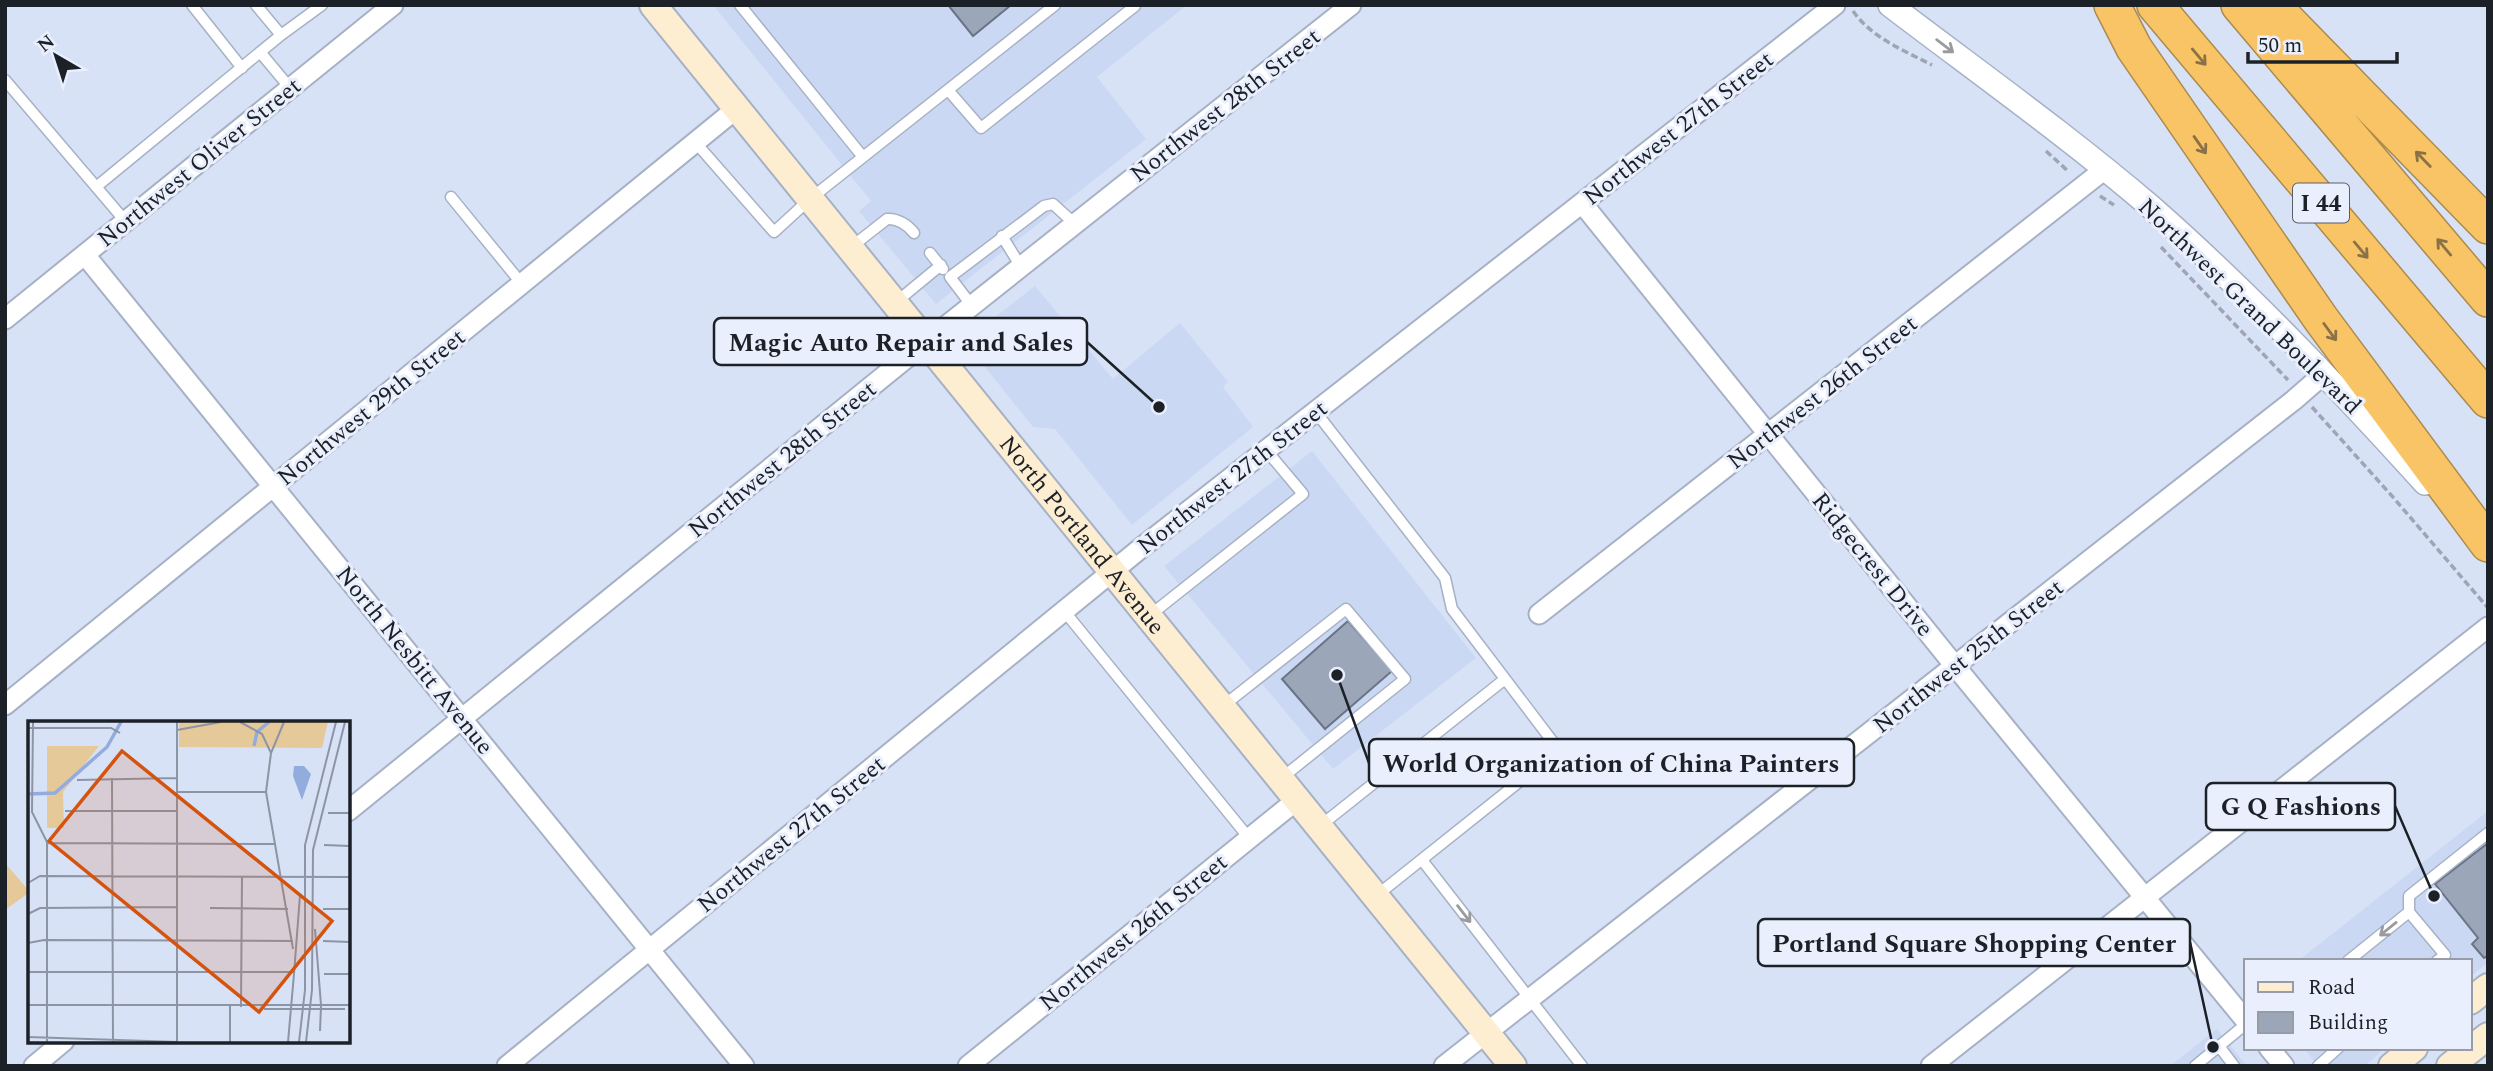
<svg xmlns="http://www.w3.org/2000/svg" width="2493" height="1071" viewBox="0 0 2493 1071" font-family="Spectral,serif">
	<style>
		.built { fill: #cad8f3 }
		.green { fill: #e5c999 }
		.building { fill: #9ca6b9; stroke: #6a7486; stroke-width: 2 }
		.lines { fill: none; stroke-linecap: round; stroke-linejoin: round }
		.service-casing { stroke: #a7b1c5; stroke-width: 13 }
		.minor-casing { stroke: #a7b1c5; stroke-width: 23 }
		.tertiary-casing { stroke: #a7b1c5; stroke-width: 26 }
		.secondary-casing { stroke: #a7b1c5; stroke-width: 30 }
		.motorway-casing { stroke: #ab8b4f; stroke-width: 38 }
		.path { stroke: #9da5b6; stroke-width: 3.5; stroke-dasharray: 7 3.5; stroke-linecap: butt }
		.service { stroke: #fff; stroke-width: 10 }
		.minor { stroke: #fff; stroke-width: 19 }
		.tertiary { stroke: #fff; stroke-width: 23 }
		.secondary { stroke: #fdedd1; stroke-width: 26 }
		.motorway { stroke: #f8c465; stroke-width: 35 }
		.oneway { stroke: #999b9e }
		.oneway2 { stroke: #8a7246 }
		.labels { text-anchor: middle; stroke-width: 6; stroke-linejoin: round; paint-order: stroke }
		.shield { fill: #e9effc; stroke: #5a5e67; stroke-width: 2 }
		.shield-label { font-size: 23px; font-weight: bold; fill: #1c2027 }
		.street-label { font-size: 24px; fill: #1c2027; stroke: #e9effc }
		.inset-river { fill: none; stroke: #93acde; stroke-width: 3.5 }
		.inset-road { fill: none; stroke: #8d94a4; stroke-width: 2 }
		.view { fill: #d4530f; fill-opacity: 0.15; stroke: #d4530f; stroke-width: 3.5 }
		.inset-edge { fill: none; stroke: #1c2027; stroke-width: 3.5 }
		.leader { fill: none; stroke: #1c2027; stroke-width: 2.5 }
		.callout-dot { fill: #1c2027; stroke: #e9effc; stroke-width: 2.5 }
		.callout { fill: #e9effc; stroke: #1c2027; stroke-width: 2.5 }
		.callout-label { font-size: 26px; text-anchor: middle; font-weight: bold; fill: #1c2027 }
	</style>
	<rect width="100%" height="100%" fill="#d8e2f7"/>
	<path class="built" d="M713,5H1187L1097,77L1146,139L936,304L859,211L871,201Z
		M1035,286L1113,379L1180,323L1228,382L1223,387L1253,427L1132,525L1055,429L1033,427L964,341Z
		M1312,451L1476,658L1333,769L1164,566Z
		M2488,811V962L2470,977V961H2298Z
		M2217,1029L2247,1066H2170Z
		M2304,1048H2385L2365,1066H2318Z"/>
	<path class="green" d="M5,863L30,892L5,910Z"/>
	<path class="building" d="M948,5H1011L973,36Z
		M1348,621L1392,671L1325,729L1282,679Z
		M2488,843V956L2484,958L2472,944L2478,938L2435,884Z"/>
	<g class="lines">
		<defs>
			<path id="service" d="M192,5L242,68
				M256,5L281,35
				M740,5L863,157
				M260,52L290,88
				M5,80L126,222
				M948,90L981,128L1135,6
				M696,143L774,232L810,199L1055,5
				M96,187L281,35L322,5
				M451,197L522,284
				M1002,236L1021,267
				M850,248L887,219C897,218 908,225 914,233
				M930,253L943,269
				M895,303L941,265
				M972,306L950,277L1044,206L1053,204L1075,224
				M1315,411L1445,578L1452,609L1559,750L1376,896
				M1065,612L1249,838
				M1149,616L1303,494L1266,450
				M1223,706L1346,609L1405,679L1283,777
				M1320,826L1505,679
				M1422,860L1582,1066
				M2409,912V896L2488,833
				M2348,961L2409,912L2445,955L2437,961
				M2219,1046L2234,1066
				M2195,1066L2246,1024
				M2318,1066L2338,1048"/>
			<path id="minor" d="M1582,203L1955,666L2246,1021
				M85,255L744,1066
				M5,319L393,5
				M1539,614L2105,169
				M5,705L736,109
				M348,811L926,342L1351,5
				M2269,1048L2284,1066
				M34,1066L64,1041
				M507,1066L1141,548L1835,5
				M968,1066L1298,799
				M1444,1066L2294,400L2325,373
				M1931,1066L2488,627"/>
			<path id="tertiary" d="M1890,5C1978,72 2068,136 2151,207C2249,293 2338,387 2425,483"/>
			<g id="secondary">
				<path id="s1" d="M653,5L1513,1066"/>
				<path d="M2470,1001L2488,987"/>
				<path d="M2392,1066L2414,1048"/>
				<path d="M2450,1066L2488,1036"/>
			</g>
			<path id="motorway" d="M2112,5L2134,48L2321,319L2488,544
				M2155,5L2488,400
				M2239,5L2488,299
				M2272,5L2488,226"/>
		</defs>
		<use href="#service" class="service-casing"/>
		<use href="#minor" class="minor-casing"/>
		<use href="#tertiary" class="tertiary-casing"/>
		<use href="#secondary" class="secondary-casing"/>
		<use href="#motorway" class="motorway-casing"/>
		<path class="path" d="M1853,11C1872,38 1903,50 1932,65
			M2046,151L2069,172
			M2100,196L2114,205
			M2161,247L2288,380
			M2312,407L2392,496L2488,608"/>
		<use href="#service" class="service"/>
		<use href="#minor" class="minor"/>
		<use href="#tertiary" class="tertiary"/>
		<use href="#secondary" class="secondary"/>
		<use href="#motorway" class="motorway"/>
	</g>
	<defs><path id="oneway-shaft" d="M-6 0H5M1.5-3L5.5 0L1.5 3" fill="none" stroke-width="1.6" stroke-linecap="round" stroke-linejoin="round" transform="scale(1.75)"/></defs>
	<g class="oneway">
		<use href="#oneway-shaft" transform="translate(1945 46) rotate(37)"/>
		<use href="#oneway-shaft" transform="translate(1464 914) rotate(52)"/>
		<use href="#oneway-shaft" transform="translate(2388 929) rotate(141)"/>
	</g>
	<g class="oneway2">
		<use href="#oneway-shaft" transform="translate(2199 57) rotate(50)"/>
		<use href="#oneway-shaft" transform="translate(2200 145) rotate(55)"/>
		<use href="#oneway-shaft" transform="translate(2423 159) rotate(-134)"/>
		<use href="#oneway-shaft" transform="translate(2444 247) rotate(-130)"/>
		<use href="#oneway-shaft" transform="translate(2361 250) rotate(50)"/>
		<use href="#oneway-shaft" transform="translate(2330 332) rotate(54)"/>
	</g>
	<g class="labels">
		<rect class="shield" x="2293" y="183.5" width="56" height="39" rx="5"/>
		<g class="shield-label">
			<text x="2321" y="211">I 44</text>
		</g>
		<g class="street-label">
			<text transform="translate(1225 105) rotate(-38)" y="8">Northwest 28th Street</text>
			<text transform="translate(1678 128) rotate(-38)" y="8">Northwest 27th Street</text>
			<text transform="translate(199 162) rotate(-39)" y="8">Northwest Oliver Street</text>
			<text transform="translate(2250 306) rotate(44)" y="8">Northwest Grand Boulevard</text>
			<text transform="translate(1822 392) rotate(-38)" y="8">Northwest 26th Street</text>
			<text transform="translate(371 407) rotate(-39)" y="8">Northwest 29th Street</text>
			<text transform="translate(782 459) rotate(-39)" y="8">Northwest 28th Street</text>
			<text transform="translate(1232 477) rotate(-38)" y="8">Northwest 27th Street</text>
			<text dy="8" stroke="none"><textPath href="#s1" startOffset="682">North Portland Avenue</textPath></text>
			<text transform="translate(1873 564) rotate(51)" y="8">Ridgecrest Drive</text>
			<text transform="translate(1968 656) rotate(-38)" y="8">Northwest 25th Street</text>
			<text transform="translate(415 660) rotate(51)" y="8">North Nesbitt Avenue</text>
			<text transform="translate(791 834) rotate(-39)" y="8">Northwest 27th Street</text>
			<text transform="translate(1133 932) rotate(-39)" y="8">Northwest 26th Street</text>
		</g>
	</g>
	<g transform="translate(28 721)">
		<rect width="322" height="322" fill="#d8e2f7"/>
		<path d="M151,1H300L294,27L151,26ZM19,25H71L35,71L36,107H19Z" fill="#e5c999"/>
		<path d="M266,45H276L283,53L274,79L265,55Z" fill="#93acde"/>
		<path class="inset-river" d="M226,25L229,11L241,1M0,73L27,72L79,26L93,1"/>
		<path class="inset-road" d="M5,1L4,91L19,121V321M149,1V321M212,1L234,13L243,32M256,1L243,32L238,71L265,228M0,7H83L92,12M149,9L193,1M84,57L85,321M49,59L149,57M149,71H238M37,90H149M300,92H322M19,122L248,123M296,124L322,125M0,162L12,155L322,156M182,187L260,188M295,188H322M0,193L12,187L149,186M287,208L293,284M295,220L322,221M0,222L16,219L265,220M0,251H266M266,253L272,174M296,253H322M0,284H322M202,285V321M213,286L214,155M236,288H317M292,310L293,285M0,316L150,321M260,321L266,253M271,321L277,269V124L308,1M278,321L284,269L285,129L317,1"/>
		<path class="view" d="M94,30L304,200L231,291L21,120Z"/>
		<rect width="322" height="322" class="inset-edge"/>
	</g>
	<path class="leader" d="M1159 407L1087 342M1337 675L1369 763M2434 896L2395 806M2213 1047L2190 942"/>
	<g class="callout-dot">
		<circle cx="1159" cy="407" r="7"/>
		<circle cx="1337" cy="675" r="7"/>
		<circle cx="2434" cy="896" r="7"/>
		<circle cx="2213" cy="1047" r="7"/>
	</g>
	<g class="callout">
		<rect x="714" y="318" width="373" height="47" rx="7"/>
		<rect x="1369" y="739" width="485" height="47" rx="7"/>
		<rect x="2206" y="783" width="189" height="47" rx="7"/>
		<rect x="1758" y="919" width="432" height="47" rx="7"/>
	</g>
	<g class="callout-label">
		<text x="901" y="351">Magic Auto Repair and Sales</text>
		<text x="1611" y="772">World Organization of China Painters</text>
		<text x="2301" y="815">G Q Fashions</text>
		<text x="1974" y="952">Portland Square Shopping Center</text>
	</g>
	<rect width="2493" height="1071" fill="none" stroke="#1c2027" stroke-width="14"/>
	<rect x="2244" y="959" width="228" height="91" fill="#e9effc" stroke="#979ca7" stroke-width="2"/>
	<rect x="2258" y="982" width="35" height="10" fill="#fdedd1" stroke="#979ca7" stroke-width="2"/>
	<text x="2308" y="994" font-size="21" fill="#1c2027">Road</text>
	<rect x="2258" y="1012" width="35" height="21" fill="#9ca6b9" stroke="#979ca7" stroke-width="2"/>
	<text x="2308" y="1029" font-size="21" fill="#1c2027">Building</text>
	<g transform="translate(56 56) rotate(321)" stroke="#e9effc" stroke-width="5" paint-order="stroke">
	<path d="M0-5L12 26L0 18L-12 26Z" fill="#1c2027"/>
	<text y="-10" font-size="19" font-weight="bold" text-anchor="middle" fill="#1c2027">N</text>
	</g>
	<path d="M2248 52v10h149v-10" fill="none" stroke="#1c2027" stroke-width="3.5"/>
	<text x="2258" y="52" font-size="21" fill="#1c2027" stroke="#e9effc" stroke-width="5" paint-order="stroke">50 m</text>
</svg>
